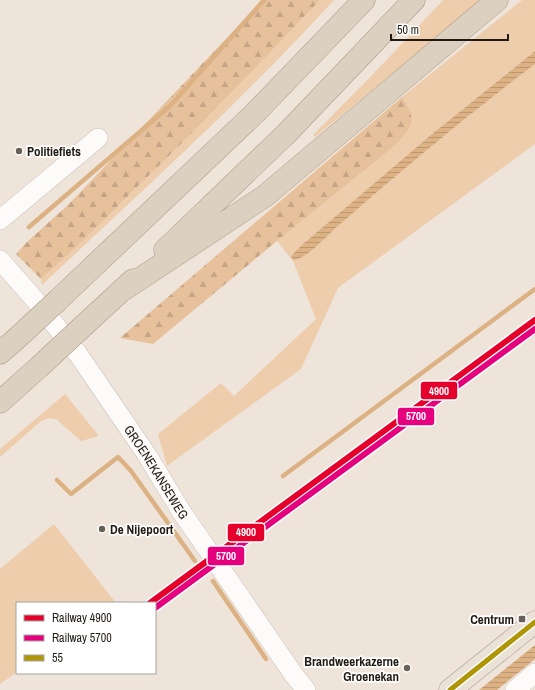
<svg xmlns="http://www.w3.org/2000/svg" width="535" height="690" viewBox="0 0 535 690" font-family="'Archivo Narrow',sans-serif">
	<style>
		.green { fill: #eecdac }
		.forest { fill: url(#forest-firs) }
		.water { fill: url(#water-rules) }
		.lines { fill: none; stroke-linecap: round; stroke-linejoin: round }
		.stream { stroke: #dcb183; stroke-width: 4.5 }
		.minor-casing { stroke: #cbc2bb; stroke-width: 20 }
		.major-casing { stroke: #ab9a84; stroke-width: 23 }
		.highway-casing { stroke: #ab9a84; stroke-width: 23 }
		.minor { stroke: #fdfbf9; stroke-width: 19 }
		.major { stroke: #eae1d7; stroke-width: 22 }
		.highway { stroke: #dcd0c0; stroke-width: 22 }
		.highway-bridge-casing { stroke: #ab9a84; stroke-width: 23; stroke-linecap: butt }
		.highway-bridge { stroke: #dcd0c0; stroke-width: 22 }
		.bus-1-casing { stroke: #fff; stroke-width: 8 }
		.bus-1 { stroke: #af9607; stroke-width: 5 }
		.rail-1-casing { stroke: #fff; stroke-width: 9 }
		.rail-2-casing { stroke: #fff; stroke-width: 9 }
		.rail-1 { stroke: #e4002b; stroke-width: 6 }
		.rail-2 { stroke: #e5007d; stroke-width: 6 }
		.poi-dot { fill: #686159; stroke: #fff; stroke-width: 1.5 }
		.labels { text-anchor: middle; stroke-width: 3.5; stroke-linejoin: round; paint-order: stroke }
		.poi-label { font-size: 13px; font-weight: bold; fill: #201a13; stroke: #fff; text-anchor: start }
		.street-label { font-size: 13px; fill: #201a13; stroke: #fff }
		.line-badge { stroke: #fff; stroke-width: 1.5 }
		.badge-label { font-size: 11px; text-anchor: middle; font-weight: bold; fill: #fff }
	</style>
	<defs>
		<pattern id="forest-firs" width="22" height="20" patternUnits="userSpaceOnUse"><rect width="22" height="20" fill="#e6c19c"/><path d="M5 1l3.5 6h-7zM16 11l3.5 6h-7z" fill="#c5a586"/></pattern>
		<pattern id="water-rules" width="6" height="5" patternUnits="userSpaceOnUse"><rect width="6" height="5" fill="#dcb183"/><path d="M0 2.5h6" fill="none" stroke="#bc9870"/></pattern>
	</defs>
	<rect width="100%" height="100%" fill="#efe4da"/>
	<path class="green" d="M320,0H334C242,101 141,192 42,285L41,279C71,253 99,225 127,197C193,133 257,67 320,0Z
		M443,0H482L315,137L313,135L378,69Z
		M522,0H535V51L432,134L303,244L298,259C323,240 346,218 370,198C424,152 478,107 535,64V144L338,288L301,369L167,466L158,434L221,383L234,396L316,319L293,261L277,241L396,145C414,125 416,121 402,97Z
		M65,394L99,436L81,441L56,419L49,418L40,422L0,457V449Z
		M54,524L116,603H17V672L0,684V569Z"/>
	<path class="forest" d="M263,0H320C257,67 193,133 127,197C99,225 71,253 41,279L16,254L27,242L69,204Z
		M402,97C417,121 414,125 396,145L277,241L153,344L120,338Z"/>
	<path class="water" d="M535,51V64C468,115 403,169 339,225C328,234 308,258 294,260L291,257L294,253L303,244L432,134Z
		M535,645V659L497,690H479Z"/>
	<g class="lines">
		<path class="stream" d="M29,227L171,105L264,0
			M283,476L535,289
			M57,480L71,494L118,457L131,471L195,561
			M213,581L266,659"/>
		<defs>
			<g id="minor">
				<path d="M0,220L98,138"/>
				<path id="s1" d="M0,260L36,301L78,354L147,455L181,511L294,675L306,690"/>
				<path d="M515,690L535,673"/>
			</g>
			<path id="major" d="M450,690L535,622"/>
			<path id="highway" d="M165,250L286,134L414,0
				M123,290L265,196L497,0
				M58,300L254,114L364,0
				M81,328L133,280
				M0,353L15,340
				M0,402L39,367"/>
		</defs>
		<use href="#minor" class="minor-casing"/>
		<use href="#major" class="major-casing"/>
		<use href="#highway" class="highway-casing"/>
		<use href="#minor" class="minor"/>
		<use href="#major" class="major"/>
		<use href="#highway" class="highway"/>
		<defs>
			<path id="highway-bridge" d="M15,340L58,300
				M39,367L81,328"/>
		</defs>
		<use href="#highway-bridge" class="highway-bridge-casing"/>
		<use href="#highway-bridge" class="highway-bridge"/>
		<defs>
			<path id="bus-1" d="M450,690L535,622"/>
		</defs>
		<use href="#bus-1" class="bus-1-casing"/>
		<use href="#bus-1" class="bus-1"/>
		<defs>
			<path id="rail-1" d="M150,603L535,320"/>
			<path id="rail-2" d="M155,608L535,329"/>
		</defs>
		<use href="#rail-1" class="rail-1-casing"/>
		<use href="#rail-2" class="rail-2-casing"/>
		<use href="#rail-1" class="rail-1"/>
		<use href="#rail-2" class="rail-2"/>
	</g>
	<g class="poi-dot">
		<circle cx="19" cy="151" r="4"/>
		<circle cx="102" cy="529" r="4"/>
		<rect x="518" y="615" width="8" height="8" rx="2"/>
		<circle cx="407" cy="668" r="4"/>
	</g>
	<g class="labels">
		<g class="poi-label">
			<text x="27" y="156">Politiefiets</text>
			<text x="110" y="534">De Nijepoort</text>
			<text x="514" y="624" text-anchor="end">Centrum</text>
			<text x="399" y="666" text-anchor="end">Brandweerkazerne<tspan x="399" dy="15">Groenekan</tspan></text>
		</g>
		<g class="street-label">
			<text dy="5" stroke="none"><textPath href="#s1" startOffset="264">GROENEKANSEWEG</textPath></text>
		</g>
	</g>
	<g class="line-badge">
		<rect x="420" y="381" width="38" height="19" rx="4" fill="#e4002b"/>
		<rect x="397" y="407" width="38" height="19" rx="4" fill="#e5007d"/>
		<rect x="227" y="523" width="38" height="19" rx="4" fill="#e4002b"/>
		<rect x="207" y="546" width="38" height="20" rx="4" fill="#e5007d"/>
	</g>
	<g class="badge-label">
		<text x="439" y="395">4900</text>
		<text x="416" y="420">5700</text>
		<text x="246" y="536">4900</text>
		<text x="226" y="560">5700</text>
	</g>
	<rect x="16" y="602" width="140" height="72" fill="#ffffff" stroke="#a6a3a1"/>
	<rect x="24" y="615" width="20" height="6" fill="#e4002b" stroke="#a6a3a1"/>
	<text x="52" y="622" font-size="12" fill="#201a13">Railway 4900</text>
	<rect x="24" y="635" width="20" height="6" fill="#e5007d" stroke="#a6a3a1"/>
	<text x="52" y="642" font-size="12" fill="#201a13">Railway 5700</text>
	<rect x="24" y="655" width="20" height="6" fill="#af9607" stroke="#a6a3a1"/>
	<text x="52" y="662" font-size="12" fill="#201a13">55</text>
	<path d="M391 34v6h117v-6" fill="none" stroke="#201a13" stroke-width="2"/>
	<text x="397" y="34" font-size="12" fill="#201a13" stroke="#ffffff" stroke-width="3" paint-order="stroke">50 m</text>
</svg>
